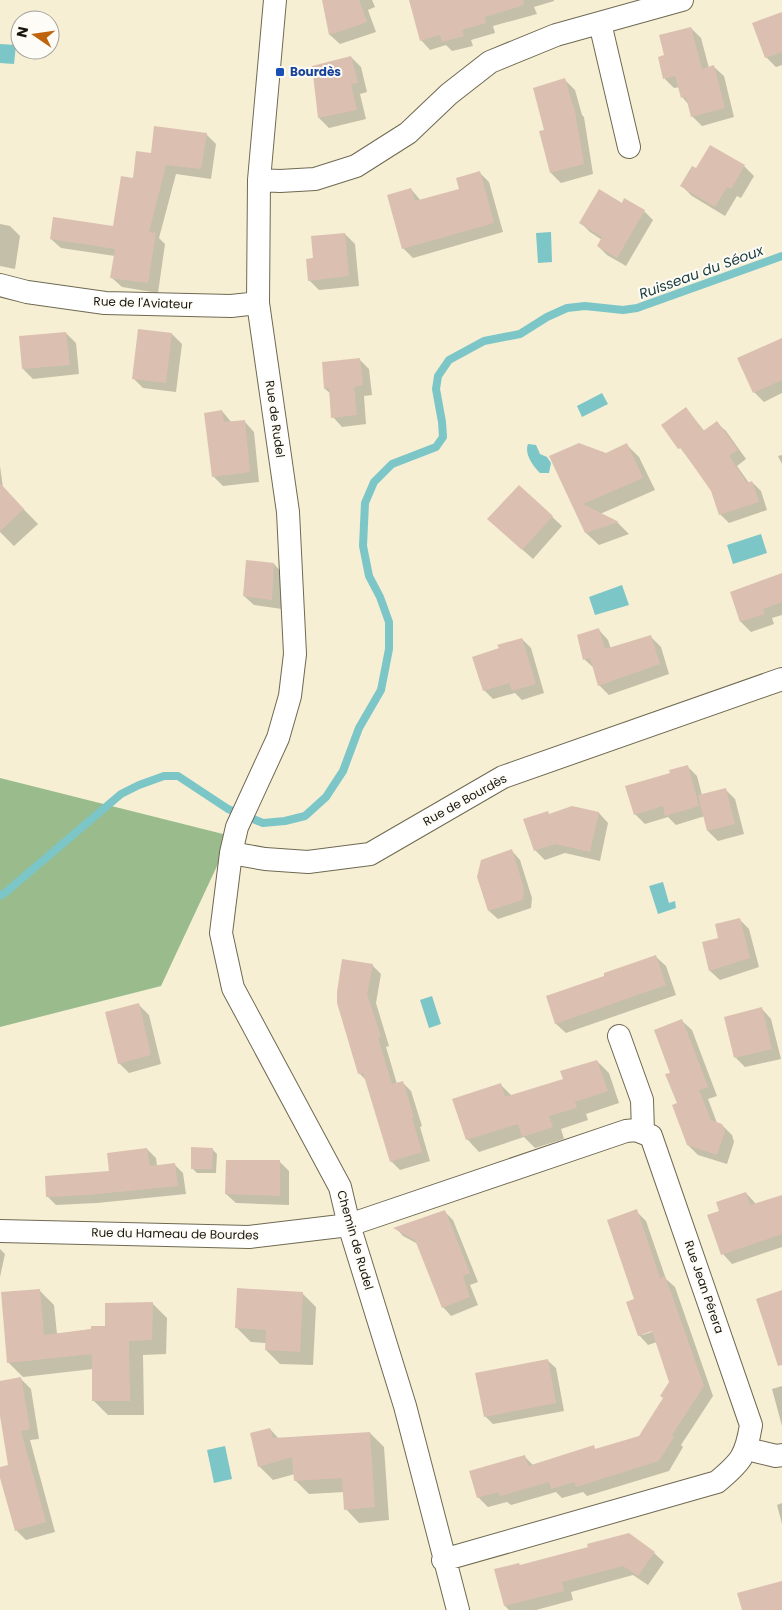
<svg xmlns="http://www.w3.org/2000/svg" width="782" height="1610" viewBox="0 0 782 1610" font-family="Poppins,sans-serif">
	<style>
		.forest { fill: #9abb8c }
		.water { fill: #7cc6c8 }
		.shadow { fill: #0003; fill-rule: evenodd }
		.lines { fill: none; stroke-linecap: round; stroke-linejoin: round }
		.stream { stroke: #7cc6c8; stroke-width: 8 }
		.building { fill: #dbc0b2 }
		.minor-casing { stroke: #6f6952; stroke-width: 24 }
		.minor { stroke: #fff; stroke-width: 22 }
		.transit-dot { fill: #1a4fb4; stroke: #fefcf7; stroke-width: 2 }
		.labels { text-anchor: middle; stroke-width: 4; stroke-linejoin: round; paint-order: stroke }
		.transit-label { font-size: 12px; font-weight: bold; fill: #164399; stroke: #fefcf7; text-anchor: start }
		.street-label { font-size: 12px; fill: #19160d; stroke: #fefcf7 }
		.water-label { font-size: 14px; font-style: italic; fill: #193d3e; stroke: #fefcf7 }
	</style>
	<rect width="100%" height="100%" fill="#f6efd4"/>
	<path class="forest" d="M0,778L231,836L161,986L0,1027Z"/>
	<path class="water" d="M0,44L16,45L14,64L0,63Z
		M551,232L552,262L538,263L536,233Z
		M602,393L608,404L582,417L577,406Z
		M528,444L536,445L540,454L547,457L551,463L549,473H540C533,466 524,454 528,444Z
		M761,534L767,553L733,564L727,545Z
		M622,585L629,605L595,615L589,597Z
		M663,882L669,903L675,901L676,908L658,914L649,886Z
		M432,996L441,1024L429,1028L420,1000Z
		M225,1446L232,1479L214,1483L207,1450Z"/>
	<path class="shadow" d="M323,0H372L375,7L368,10L376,32L340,44L330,35Z
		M426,0H554V1L534,7L537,14L493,26L495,33L471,40L473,46L452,51L446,45L430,50L421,40Z
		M782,14V65L776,67L766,57Z
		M691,28L701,38L709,68L714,67L724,76L734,117L702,126L692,116L689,105L683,98L680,87L674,88L665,79L666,56Z
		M351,57L361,67L367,92L360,94L366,119L329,128L319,118Z
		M565,80L575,90L582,115L584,117L593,174L561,183L551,173L546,131Z
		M206,134L216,144L211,179L176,174L159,238L165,244L158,293L122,287L112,278L115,256L61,248L51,239L114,227L134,180L152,154Z
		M744,166L754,176L741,198L737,196L725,216L692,196L682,186L696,170Z
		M479,172L489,182L503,232L413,258L403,248L411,189L421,201L461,190Z
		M624,200L644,211L653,220L626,266L607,255L598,246L602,240L590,232L581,223L622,204Z
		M0,224L10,226L20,236L15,269L0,266Z
		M345,234L355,244L359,286L319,290L309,280L314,259Z
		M66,333L76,343L79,374L33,379L23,369Z
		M172,334L182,344L176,392L143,388L133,378Z
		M782,339V393L764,402L754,392Z
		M359,359L369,369L372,395L364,396L366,424L342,427L333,417L331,394L325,389Z
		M686,408L705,432L717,423L726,431L746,459L737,466L749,483L752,482L761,491L767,510L729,523L720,514L712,490L663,425Z
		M222,411L232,423L245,422L254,432L259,482L223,486L213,476Z
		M627,445L639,457L655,490L600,514L618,523L629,534L599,545L586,533L551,457L606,454Z
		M782,455V464L778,456Z
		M0,466L3,488L38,524L14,546L0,532Z
		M519,486L562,526L533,559L499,529Z
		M274,564L283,574L282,609L254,605L244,596Z
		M782,577V615L772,618L774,624L751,632L741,622L731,593Z
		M599,630L608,640L611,649L651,637L661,647L669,674L609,695L599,685L595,669L584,659Z
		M522,639L531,648L544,693L522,700L515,693L493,699L484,690L500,649Z
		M687,766L697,776L702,795L725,789L735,799L744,834L718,841L708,831L705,816L676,825L668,817L645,824L635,814L671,774Z
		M599,813L608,823L600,861L565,853L545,860L535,850L550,815Z
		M512,851L520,860L532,898L531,908L498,919L489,911Z
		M739,919L749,929L759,967L720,980L710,971L720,939Z
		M656,957L666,966L676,995L566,1033L556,1024L547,996L606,976Z
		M372,965L381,974L376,1003L389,1046L386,1047L397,1084L403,1083L411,1091L422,1126L420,1127L430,1161L400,1170L391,1161L367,1081L360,1074L339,1003Z
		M139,1005L149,1015L161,1064L129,1073L119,1063Z
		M762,1009L771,1019L781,1059L745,1067L736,1058Z
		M682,1021L692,1030L717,1096L708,1099L717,1123L722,1125L732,1135L734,1142L727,1164L698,1155L688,1145L672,1074Z
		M597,1061L609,1073L619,1103L586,1114L588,1120L561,1129L564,1139L535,1148L524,1137L479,1152L467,1139L500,1084L512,1096L564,1080Z
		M147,1149L156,1158L157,1166L174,1164L183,1173L186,1194L97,1203L56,1205L47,1196L111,1172Z
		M212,1149L217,1154L216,1173H197L192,1168Z
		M279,1161L289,1171V1205L236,1203L226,1194Z
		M746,1193L756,1204L782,1196V1247L732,1264L723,1254L720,1212Z
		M444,1211L453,1220L478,1282L470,1285L478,1305L451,1316L443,1307L418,1244L403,1236L396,1228Z
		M636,1211L646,1221L666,1279L675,1287L713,1396L681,1445L683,1447L669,1471L587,1496L583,1492L562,1498L556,1492L511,1505L507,1502L488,1507L478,1497L524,1456L533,1465L593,1447L597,1450L640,1437L664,1398L670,1382L657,1342L648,1345L639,1335L636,1300ZM658,1330L642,1335V1333Z
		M0,1249L5,1254L0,1277Z
		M39,1290L54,1305L57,1334L107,1327L152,1303L167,1318L166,1354L143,1355L144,1415H108L93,1400V1369L23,1377L8,1362Z
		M302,1293L316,1307L313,1365L280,1364L266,1350V1343L251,1342L237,1328Z
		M547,1360L556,1368L564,1411L493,1424L485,1416Z
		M21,1379L31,1389L39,1439L30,1440L55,1532L26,1540L16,1530L0,1473V1468L9,1466L0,1409V1382Z
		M782,1386V1426L772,1389Z
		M270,1429L279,1439L370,1433L384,1447L389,1520L359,1523L346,1509L344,1492L309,1494L295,1480V1474L273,1480L259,1466Z
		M782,1503V1524L777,1505Z
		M654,1553L664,1562L648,1585L633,1575L571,1592L573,1600L536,1610H509L505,1606L521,1566Z"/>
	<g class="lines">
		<path class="stream" d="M0,896L6,892L121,794L139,785L164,776H178L228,809L263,823L285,821L305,816L326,797L343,771L359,728L381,690L389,649V622L380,597L369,576L363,546L365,503L374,482L392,464L436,447L443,437L442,422L436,389L438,376L449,360L484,341L520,334L547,317L567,308L585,306L623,310L637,308L782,256"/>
	</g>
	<path class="building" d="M322,0H359L367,22L329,35Z
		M409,0H523L524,5L485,17L486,23L462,30L464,36L442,42L440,35L420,41Z
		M782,12V52L765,58L752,23Z
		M691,27L702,69L714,65L725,108L691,117L686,97L681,98L675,76L663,79L658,57L664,55L659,35Z
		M351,56L358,83L351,84L357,110L318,118L312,66Z
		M565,78L573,106H574L584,164L550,173L539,131L544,130L533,88Z
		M154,126L207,133L201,169L166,165L149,232L156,233L148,283L110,278L115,249L50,239L53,217L113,226L121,176L133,178L136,151L151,153Z
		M710,145L745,165L731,189L727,187L715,207L680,186L692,166L696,168Z
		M480,171L494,223L402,249L387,195L411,188L415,201L459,189L456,178Z
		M599,189L622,203L624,198L645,210L617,258L597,246L602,237L579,223Z
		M345,233L349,276L308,281L306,259L313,258L311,236Z
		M138,329L172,333L166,383L132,379Z
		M66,332L70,365L22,369L19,336Z
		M782,338V380L753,393L737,358Z
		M360,358L363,385L354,387L357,415L331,418L329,388L324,389L322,362Z
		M686,407L703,431L717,421L738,450L729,456L747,483L752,481L759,502L719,515L711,491L681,448L678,449L661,425Z
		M222,410L224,422L245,420L250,472L212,477L204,413Z
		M579,443L606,453L627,443L643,478L583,504L619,522L585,533L549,456Z
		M0,483L24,509L0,531Z
		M519,485L553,516L522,550L487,519Z
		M246,560L274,563L272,600L243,596Z
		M782,573V602L763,609L765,614L740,622L730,592Z
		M599,628L605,649L651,635L660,664L598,686L590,658L583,660L577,635Z
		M522,638L536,684L512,691L509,683L483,691L472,657L499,648L497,645Z
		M688,765L699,806L665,816L663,806L634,815L625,786L670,773L669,770Z
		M726,788L735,824L707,831L698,795Z
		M572,806L599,812L590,852L555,844L534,851L523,819L548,811L549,814Z
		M512,849L524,888L523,900L488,911L477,877L481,860Z
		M740,918L750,958L709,971L702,942L718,938L715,924Z
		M656,955L666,985L555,1024L546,996L604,976V973Z
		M342,959L373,964L367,994L381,1037L378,1038L392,1084L403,1081L414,1117L412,1118L422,1152L390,1162L363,1073L358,1074L337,1003V992Z
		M139,1003L151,1055L118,1064L105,1012Z
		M762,1007L772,1049L734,1058L724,1017Z
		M682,1019L708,1087L699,1090L711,1120L722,1124L725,1131L717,1155L687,1145L672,1105L677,1103L665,1074L670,1073L654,1030Z
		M597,1060L608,1091L575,1102L577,1108L549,1116L553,1127L522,1137L518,1124L466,1140L452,1099L501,1083L505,1097L563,1079L560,1071Z
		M191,1147L213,1148L212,1169H191Z
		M147,1148L150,1166L175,1163L178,1186L88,1195L46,1197L45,1176L109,1171L107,1153Z
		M226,1160H280V1196L225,1194Z
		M746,1192L750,1205L782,1195V1234L721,1255L707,1215L719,1211L716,1202Z
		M637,1209L660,1278L665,1276L704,1386L672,1435L674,1437L659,1461L576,1487L574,1482L551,1489L549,1482L500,1496L498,1492L477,1498L469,1471L525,1455L528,1466L594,1445L595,1449L639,1436L663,1398L660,1396L669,1382L652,1331L638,1336L626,1302L634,1299L607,1220Z
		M445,1210L470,1273L463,1276L470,1297L442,1308L415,1240L393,1228Z
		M237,1288L303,1292L300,1352L265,1350L266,1330L235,1328Z
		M40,1289L44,1335L91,1329V1326H105V1303L153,1302L152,1340L129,1341L130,1401H92V1354L7,1363L1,1292Z
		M782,1290V1365L778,1366L756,1299Z
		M548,1359L556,1403L484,1417L475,1373Z
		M21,1377L30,1429L21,1431L46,1522L15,1531L0,1478V1467L8,1465L0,1416V1381Z
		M270,1428L273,1438L370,1432L375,1507L344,1510L342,1478L294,1481L292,1457L258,1467L250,1433Z
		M629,1533L655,1552L638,1576L623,1566L562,1582L564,1591L504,1606L494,1569L519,1563L520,1565L588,1547L587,1544Z
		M782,1581V1610H742L737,1593Z"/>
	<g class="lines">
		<defs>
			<path id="minor" d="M275,0L259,180L258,303L288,512L295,654L290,696L278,738L237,827L231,853L221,933L233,988L340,1187L349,1225L405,1406L458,1610
				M600,23L629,147
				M259,180L280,181L315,179L356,166L408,133L449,94L490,62L556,35L682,0
				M0,285L27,292L105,303L231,306L258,303
				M231,853L265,859L308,862L370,854L503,777L782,679
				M619,1036L642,1100L643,1132
				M0,1231L249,1237L349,1225L626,1131L636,1130L651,1136L751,1425C746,1456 741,1462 717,1482L443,1560
				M747,1449L776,1456L782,1455"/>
		</defs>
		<use href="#minor" class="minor-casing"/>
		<use href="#minor" class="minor"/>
	</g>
	<rect class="transit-dot" x="275" y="67" width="10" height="10" rx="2.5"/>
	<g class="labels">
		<g class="transit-label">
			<text x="290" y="76">Bourdès</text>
		</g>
		<g class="street-label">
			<text transform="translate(143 303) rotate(2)" y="4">Rue de l'Aviateur</text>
			<text transform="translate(275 419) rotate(82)" y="4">Rue de Rudel</text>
			<text transform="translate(465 800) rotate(-29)" y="4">Rue de Bourdès</text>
			<text transform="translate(175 1234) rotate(1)" y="4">Rue du Hameau de Bourdes</text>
			<text transform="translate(355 1240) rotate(74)" y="4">Chemin de Rudel</text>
			<text transform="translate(704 1287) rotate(71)" y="4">Rue Jean Pérera</text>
		</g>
		<g class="water-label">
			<text transform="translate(701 272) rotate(-20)" y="5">Ruisseau du Séoux</text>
		</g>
	</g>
	<g transform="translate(35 35) rotate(283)"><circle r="24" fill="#fefcf7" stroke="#a2a099"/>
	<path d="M0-4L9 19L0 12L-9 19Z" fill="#bf640d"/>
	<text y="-8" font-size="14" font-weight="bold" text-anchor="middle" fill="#19160d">N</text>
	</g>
</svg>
